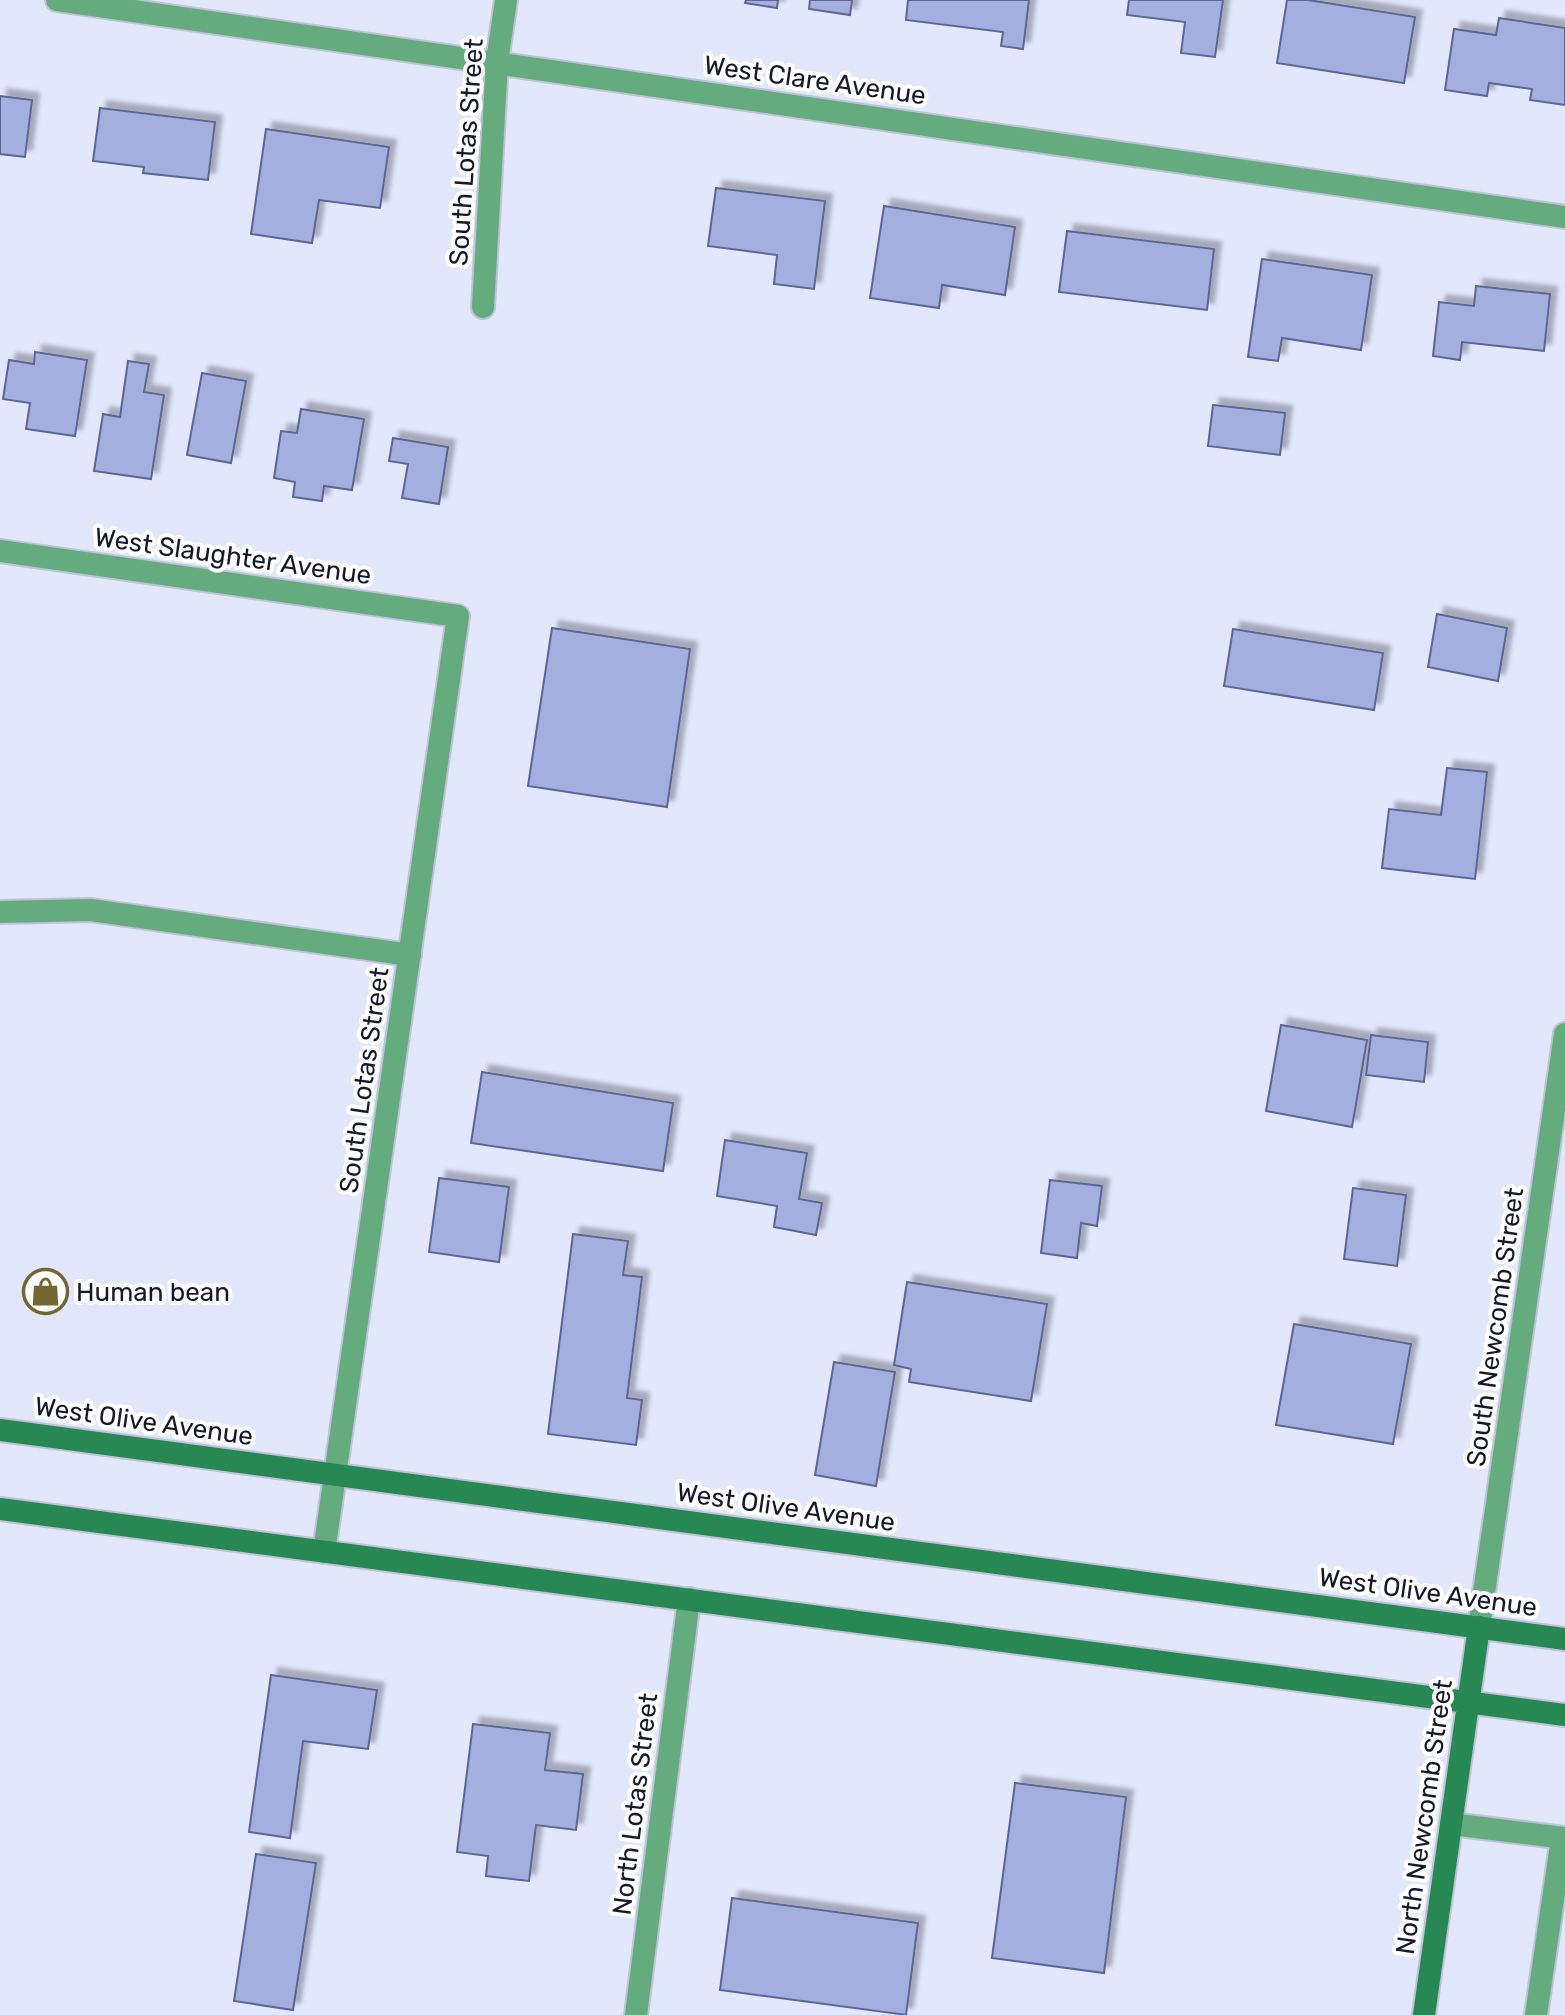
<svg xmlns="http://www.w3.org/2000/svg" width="1565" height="2015" viewBox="0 0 1565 2015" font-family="Rubik,sans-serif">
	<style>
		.building { fill: #a4afe0; stroke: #5d6693; stroke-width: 2; filter: url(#shadow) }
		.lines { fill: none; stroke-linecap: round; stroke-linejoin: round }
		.service-casing { stroke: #bdc2d7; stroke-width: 26 }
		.minor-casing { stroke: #bdc2d7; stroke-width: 26 }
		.secondary-casing { stroke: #bdc2d7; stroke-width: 26 }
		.service { stroke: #64ac7e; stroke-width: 22 }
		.minor { stroke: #64ac7e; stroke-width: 22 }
		.secondary { stroke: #288854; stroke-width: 22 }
		.labels { text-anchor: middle; stroke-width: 8; stroke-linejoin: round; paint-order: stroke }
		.street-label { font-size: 26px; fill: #15182a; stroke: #fff }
		.poi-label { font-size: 26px; fill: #15182a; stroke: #fff; text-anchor: start }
	</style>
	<defs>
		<filter id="shadow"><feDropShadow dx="7" dy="-7" stdDeviation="2" flood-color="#0004"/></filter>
	</defs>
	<rect width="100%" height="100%" fill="#e2e7fd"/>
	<path class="building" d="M746,0H778L777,8L745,3Z
		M810,0H852L850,15L809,9Z
		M908,0H1029L1023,49L1001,46L1003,32L906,20Z
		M1129,0H1223L1215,57L1181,53L1185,22L1127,15Z
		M1287,0H1308L1415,17L1404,83L1277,63Z
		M1499,18L1565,28V105L1530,100L1532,89L1489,83L1487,96L1445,90L1454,29L1496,35Z
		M0,96L32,100L25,157L0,154Z
		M100,108L215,122L208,180L143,173L144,167L93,161Z
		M266,129L389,147L380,208L319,200L312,243L251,234Z
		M716,188L825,201L814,289L774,284L777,255L708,246Z
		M884,206L1015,227L1005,295L942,285L939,308L870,298Z
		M1067,231L1214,249L1207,310L1059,292Z
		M1262,259L1372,275L1361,350L1282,338L1278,361L1248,357Z
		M1476,286L1550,294L1544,351L1462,342L1460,360L1433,356L1439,302L1474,306Z
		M35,352L87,360L75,436L26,429L30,403L3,399L9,360L34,364Z
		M128,361L149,364L144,392L164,395L151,479L94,471L103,414L120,417Z
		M202,373L246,381L231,463L187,455Z
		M1213,405L1285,413L1280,455L1208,446Z
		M301,409L364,419L352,490L324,486L322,501L293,497L295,482L274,478L281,431L297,433Z
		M393,438L448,447L439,504L402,498L408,464L389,461Z
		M1437,614L1507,628L1498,681L1428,667Z
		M552,628L690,649L667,807L528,786Z
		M1233,629L1383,653L1374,710L1224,686Z
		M1447,768L1487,772L1475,879L1382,868L1389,809L1441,815Z
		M1281,1025L1367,1040L1352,1127L1266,1111Z
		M1371,1035L1428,1042L1424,1082L1366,1075Z
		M482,1072L673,1103L663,1171L471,1143Z
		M725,1140L807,1153L799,1199L822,1203L816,1235L774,1227L777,1206L717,1196Z
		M439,1178L509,1187L499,1262L429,1252Z
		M1050,1180L1102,1186L1097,1226L1081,1223L1077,1258L1041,1253Z
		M1353,1188L1406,1195L1397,1266L1344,1259Z
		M573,1234L628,1241L623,1275L642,1277L627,1398L642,1400L636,1445L548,1434Z
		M907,1282L1047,1304L1031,1401L909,1382L911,1369L894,1365Z
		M1294,1324L1411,1344L1393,1444L1276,1425Z
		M834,1362L895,1372L876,1486L815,1475Z
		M271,1675L377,1690L368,1749L303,1741L290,1838L249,1832Z
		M473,1724L550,1733L545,1770L583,1774L576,1830L536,1825L529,1881L486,1876L488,1856L457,1852Z
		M1015,1783L1126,1797L1104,1973L992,1958Z
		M256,1854L316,1863L293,2010L234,2001Z
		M732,1898L918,1923L906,2015L720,1990Z"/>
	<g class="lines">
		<defs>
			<path id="service" d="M0,912L91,910L410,955
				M1451,1824L1565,1838
				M1536,2015L1562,1838"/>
			<path id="minor" d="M57,0L1565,217
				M483,307L497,62L506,0
				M0,551L458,616L324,1552
				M1479,1627L1565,1034
				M636,2015L689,1599"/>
			<path id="secondary" d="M0,1430L1565,1639
				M0,1509L1565,1715
				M1424,2015L1479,1627"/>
		</defs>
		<use href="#service" class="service-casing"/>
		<use href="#minor" class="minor-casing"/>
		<use href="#secondary" class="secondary-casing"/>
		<use href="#service" class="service"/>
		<use href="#minor" class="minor"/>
		<use href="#secondary" class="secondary"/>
	</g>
	<defs>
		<symbol id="shop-ring" viewBox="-11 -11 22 22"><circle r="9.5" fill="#fff" stroke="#736633" stroke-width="1.5"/><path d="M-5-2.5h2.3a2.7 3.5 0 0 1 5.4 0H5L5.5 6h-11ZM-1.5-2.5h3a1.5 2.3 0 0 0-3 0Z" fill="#736633"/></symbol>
	</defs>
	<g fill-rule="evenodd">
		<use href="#shop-ring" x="20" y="1266" width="51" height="51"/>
	</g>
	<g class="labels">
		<g class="street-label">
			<text transform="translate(815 80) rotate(8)" y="9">West Clare Avenue</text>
			<text transform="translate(466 152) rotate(-86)" y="9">South Lotas Street</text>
			<text transform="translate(233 556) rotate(8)" y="9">West Slaughter Avenue</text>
			<text transform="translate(364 1080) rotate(-82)" y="9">South Lotas Street</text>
			<text transform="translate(1495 1327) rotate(-82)" y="9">South Newcomb Street</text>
			<text transform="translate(144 1421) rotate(8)" y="9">West Olive Avenue</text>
			<text transform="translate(786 1507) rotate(8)" y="9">West Olive Avenue</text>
			<text transform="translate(1428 1592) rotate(8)" y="9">West Olive Avenue</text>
			<text transform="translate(635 1804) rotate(-83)" y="9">North Lotas Street</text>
			<text transform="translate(1424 1817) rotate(-82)" y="9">North Newcomb Street</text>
		</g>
		<g class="poi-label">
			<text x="76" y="1301">Human bean</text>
		</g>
	</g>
</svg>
